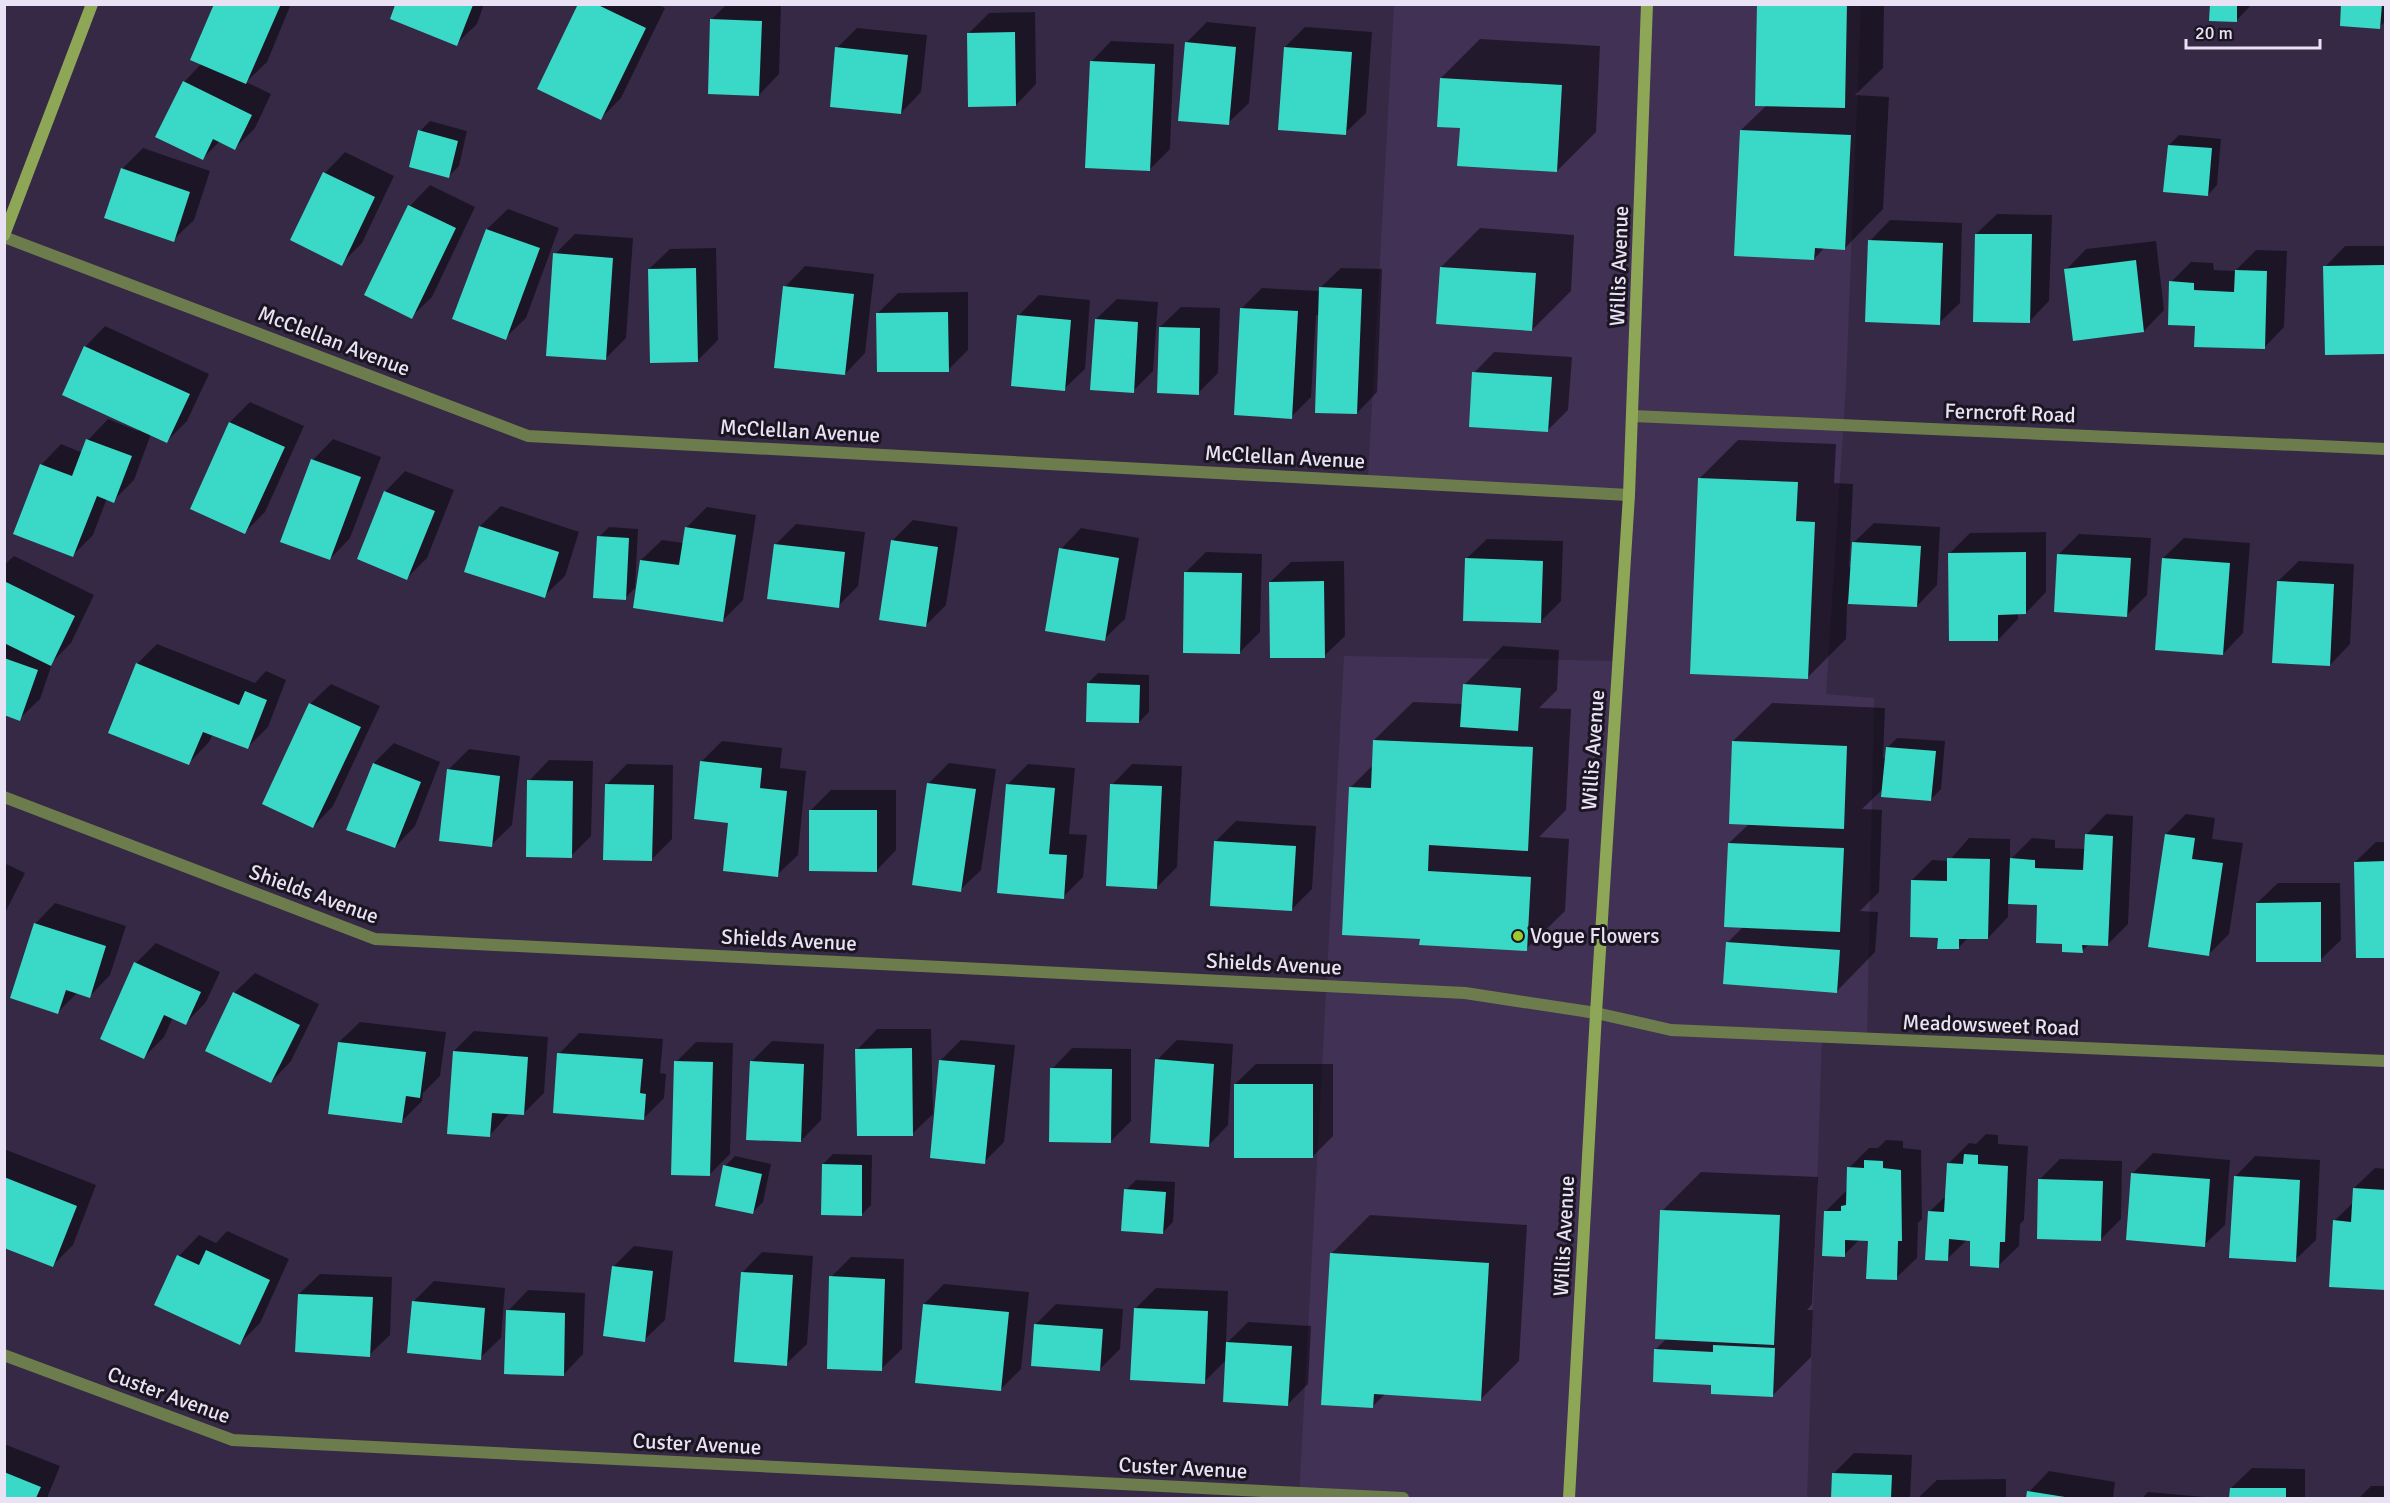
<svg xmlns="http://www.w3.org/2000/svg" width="2390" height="1503" viewBox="0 0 2390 1503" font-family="Signika,sans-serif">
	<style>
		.built { fill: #413154 }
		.shadow { fill: #0007 }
		.building { fill: #3ad8c6 }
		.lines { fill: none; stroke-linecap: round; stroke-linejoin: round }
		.street { stroke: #6c7c4c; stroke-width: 12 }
		.secondary { stroke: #8ea757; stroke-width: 12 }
		.poi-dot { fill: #a1c92b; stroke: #1b1522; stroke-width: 2 }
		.labels { text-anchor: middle; stroke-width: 6; stroke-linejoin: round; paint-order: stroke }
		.street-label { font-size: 21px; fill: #e9e2f4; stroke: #1b1522 }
		.poi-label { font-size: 21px; fill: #e9e2f4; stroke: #1b1522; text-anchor: start }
	</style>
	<rect width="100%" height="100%" fill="#362946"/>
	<path class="built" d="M1394,5H1861L1846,385L1826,694L1874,698L1867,1039L1822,1037L1807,1498H1299L1344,656L1618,661L1628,499L1368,477Z"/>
	<path class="shadow" d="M216,4H291L267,62L246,82L271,94L255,128L235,148L220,141L203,158L184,82L202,63Z
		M397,4H484L477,24L456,44L392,18Z
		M580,4H658L665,8L621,98L600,119Z
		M727,4H781L779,74L759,95L712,19Z
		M1759,4H1884L1883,68L1855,95L1889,97L1883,209L1845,248L1825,247L1814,259L1741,130L1767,105Z
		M2211,4H2252L2236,21Z
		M2342,4H2386V21L2379,27Z
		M1035,12L1036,84L1016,105L969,33L989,13Z
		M1207,22L1256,27L1249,103L1228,123L1186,43Z
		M1305,27L1372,32L1366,113L1345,133L1285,47Z
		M857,28L927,35L921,92L901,113L837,48Z
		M1480,39L1600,46L1596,132L1557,171L1461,127L1441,78Z
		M1111,41L1174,44L1170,149L1149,170L1091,62Z
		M430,121L467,131L459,166L449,176L420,131Z
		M2179,135L2221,139L2217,185L2208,195L2169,145Z
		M143,148L210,171L194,220L173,240L122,169Z
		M345,152L394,176L362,243L341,264L292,240L325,173Z
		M430,185L475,207L432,297L411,317L366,295L410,206Z
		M508,209L559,228L526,318L505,338L487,229Z
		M1997,214L2052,215L2049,301L2029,322L1976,234Z
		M1890,220L1962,223L1960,303L1939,323L1870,241Z
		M1480,228L1574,235L1571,291L1532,330L1441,267Z
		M575,234L633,238L626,338L606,358L555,254Z
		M2156,241L2164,310L2144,331L2066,270L2086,249Z
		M2345,246H2386L2385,352L2325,267Z
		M716,248L718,340L698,360L649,269L670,249Z
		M2256,250L2287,251L2284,327L2264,348L2197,325L2171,282L2191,262L2213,263L2214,270L2235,271Z
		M805,266L874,274L865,353L845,374L785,287Z
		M1341,268L1382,269L1377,392L1357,413L1319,316L1316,315L1311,397L1291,417L1242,308L1262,288L1320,291V288Z
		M968,292V350L948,370L878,313L898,293Z
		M1039,295L1090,300L1085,369L1064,389L1018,316Z
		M1117,299L1158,302L1153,371L1133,391L1096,319Z
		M1181,307L1220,308L1218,373L1198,393L1160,327Z
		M105,326L209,374L187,421L167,441L151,434L134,480L113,501L107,498L93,535L73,555L41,465L61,444L83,453L88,440L108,419L138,431L139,428L85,347Z
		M1494,352L1572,357L1568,410L1548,430L1474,373Z
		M250,402L304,426L265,512L245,532L230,422Z
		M333,439L381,457L350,538L330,559L282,541L313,460Z
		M1738,440L1836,444L1834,483L1853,484L1849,567H1852L1853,543L1874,523L1940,527L1937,585L1917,606L1847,602L1846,639L1807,678L1700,478Z
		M405,471L454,490L427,558L407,578L385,492Z
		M501,506L579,532L565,576L544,596L466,571L480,526Z
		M707,507L756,515L743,600L723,620L641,560L662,540L684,543L686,528Z
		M913,520L958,527L946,605L925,626L892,541Z
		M796,524L865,532L858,586L838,606L775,545Z
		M609,527L638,529L635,588L625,598L599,537Z
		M1081,528L1139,538L1125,619L1104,639L1061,549Z
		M2046,532V592L2026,613H2018V619L1998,640L1950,553L1970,533Z
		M2079,534L2151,538L2147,595L2127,615L2058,555Z
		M2184,538L2250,543L2243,633L2223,654L2163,558Z
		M1487,539L1563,541L1561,601L1541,621L1466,559Z
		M1206,552L1262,554L1260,632L1239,653L1186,572Z
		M14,556L94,595L71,643L53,661L40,699L19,719L4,714V565Z
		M1344,561L1345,636L1324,656L1270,582L1291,562Z
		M2299,561L2354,564L2350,644L2330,665L2278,581Z
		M157,644L255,683L266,671L286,680L268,727L247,748L213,734L209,742L189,763L137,664Z
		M1503,646L1559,650L1557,690L1539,708L1571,709L1566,810L1539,837L1569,839L1565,911L1526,949L1421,938L1350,788L1373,765L1374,740L1413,702L1463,704L1464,685Z
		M1098,673L1149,675V712L1139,722L1088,683Z
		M331,684L380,706L333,806L313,827L310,704Z
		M1772,703L1885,708L1883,758H1886L1887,748L1897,738L1945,741L1941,789L1931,799L1884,788L1862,809L1882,810L1879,892L1860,911L1878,912L1875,952L1837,991L1727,943L1744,926L1729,843L1749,824L1733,741Z
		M722,741L782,748L780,768L806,771L798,855L777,875L729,821L701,762Z
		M394,743L440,762L415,826L395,847L348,829L374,763Z
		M469,749L520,756L512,825L491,845L448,770Z
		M549,760L593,761L591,836L571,856L529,781Z
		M949,763L996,769L981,870L960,890L928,784Z
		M627,764L673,765L672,839L652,859L607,784Z
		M1028,764L1075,768L1069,834L1087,835L1083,877L1063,897L1007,785Z
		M1132,764L1182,766L1177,867L1157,887L1112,785Z
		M831,790H896V850L876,871L811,810Z
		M2106,814L2133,816L2128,924L2108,944L2090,943L2082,951L2064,942L2039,904L2008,903V917L1988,938L1969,937L1958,948L1939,936L1912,880L1932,860L1949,861L1969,838L2010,839V860L2032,838L2055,840V848L2085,849L2086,835Z
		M2186,814L2215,818L2212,839L2243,843L2229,934L2209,954L2166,834Z
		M1236,821L1316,826L1312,889L1291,910L1216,841Z
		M2376,842H2386V956L2355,862Z
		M4,863L25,873L4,915Z
		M2278,883H2340L2341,940L2320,960L2257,903Z
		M55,903L126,926L110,975L90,996L78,992L58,1012L35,924Z
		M156,943L220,972L206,1002L186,1023L173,1017L164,1037L144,1057L136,963Z
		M255,973L319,1004L291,1061L271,1082L234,993Z
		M360,1022L446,1032L440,1076L423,1093L422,1101L402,1121L339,1042Z
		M877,1029H931L933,1114L912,1134L857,1050Z
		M474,1031L548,1037L544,1093L523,1114L510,1113L490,1135L454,1051Z
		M579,1033L663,1039L660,1073L666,1074L664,1098L643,1119L559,1054Z
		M961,1040L1015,1045L1004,1142L984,1162L941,1060Z
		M1177,1040L1233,1044L1228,1125L1208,1146L1157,1060Z
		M772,1041L824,1044L821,1120L801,1141L751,1062Z
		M696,1042L733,1043L730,1154L710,1174L676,1062Z
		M1072,1048L1131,1049V1121L1110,1142L1052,1069Z
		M1256,1064H1333V1136L1312,1157L1235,1084Z
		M1986,1134L1998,1135V1144L2028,1146L2024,1220L2020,1224L2019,1246L1998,1266L1972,1239H1968L1947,1259L1929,1212L1947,1195L1948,1164L1969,1143L1976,1144Z
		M1886,1140L1903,1141V1148L1921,1150L1922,1219L1918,1223L1917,1258L1896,1278L1869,1239H1860L1844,1255L1826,1211L1846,1191L1849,1168L1869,1148H1878Z
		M4,1149L96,1185L73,1245L52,1266L4,1247Z
		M2153,1153L2230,1160L2225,1225L2204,1245L2132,1174Z
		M833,1154L872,1155L871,1205L861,1215L823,1164Z
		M735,1156L771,1164L763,1202L753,1212L725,1166Z
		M2255,1156L2320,1160L2316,1240L2295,1260L2235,1177Z
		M2060,1159L2122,1161L2121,1219L2101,1239L2040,1179Z
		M2375,1168L2386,1169V1289L2334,1221L2354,1202V1188Z
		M1701,1172L1818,1177L1812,1304L1807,1310H1813L1811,1357L1773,1395L1713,1383L1656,1349L1667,1338L1662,1211Z
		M1136,1180L1175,1182L1173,1222L1163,1232L1126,1190Z
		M1370,1215L1527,1225L1519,1361L1480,1400L1385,1394L1373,1406L1331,1254Z
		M227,1231L289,1259L260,1323L240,1343L156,1304L179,1256L199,1235L216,1243Z
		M634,1246L673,1251L665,1320L644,1340L613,1267Z
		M762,1252L813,1256L807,1344L786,1364L742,1273Z
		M851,1257L904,1259L902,1349L881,1369L831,1277Z
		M320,1274L392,1277L390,1335L369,1355L299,1294Z
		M434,1281L505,1288L501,1338L480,1358L414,1301Z
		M944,1284L1029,1292L1021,1369L1001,1389L924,1304Z
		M1156,1288L1228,1291L1226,1344L1248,1322L1311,1326L1308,1384L1287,1405L1226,1360L1204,1382L1135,1309Z
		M528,1290L585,1293L583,1354L563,1375L508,1311Z
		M1056,1304L1123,1309L1120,1349L1099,1370L1035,1325Z
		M4,1444L60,1466L47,1498H4Z
		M1854,1453L1912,1455L1910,1498H1833L1834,1473Z
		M2252,1468L2305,1469V1498H2231V1488Z
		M2049,1471L2115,1482L2113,1498H2027L2029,1492Z
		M2006,1479V1498H1918L1937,1480Z
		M2371,1486H2386V1498H2359Z
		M2148,1492L2215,1498H2142Z"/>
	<path class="building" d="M214,4H281L246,84L190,60Z
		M578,4H596L646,28L601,120L537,89Z
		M1757,4H1847L1845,108L1755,106Z
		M2210,4H2237V22L2209,21Z
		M2341,4H2382L2380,29L2340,26Z
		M395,5H473L457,46L390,19Z
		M710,19L762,21L759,96L708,94Z
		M1015,32L1016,106L968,107L967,33Z
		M1185,42L1236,47L1229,125L1178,121Z
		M835,47L908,55L901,114L830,107Z
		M1284,47L1352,52L1346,135L1278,130Z
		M1090,61L1155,64L1150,171L1085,168Z
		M1440,78L1562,85L1557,172L1457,166L1460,128L1437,127Z
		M183,81L252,115L235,150L213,139L203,160L155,137Z
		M418,130L458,141L449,178L409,167Z
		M1740,130L1851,135L1845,250L1815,248L1814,260L1734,256Z
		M2168,145L2212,148L2208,196L2163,192Z
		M121,168L190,192L174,242L104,218Z
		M323,172L375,197L342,266L290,240Z
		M408,205L456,228L412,319L364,295Z
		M486,229L540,248L506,340L452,319Z
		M1975,234H2032L2030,323L1973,322Z
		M1868,240L1943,243L1940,325L1865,322Z
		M553,253L613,258L606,360L546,356Z
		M2136,260L2144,332L2073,341L2064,269Z
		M2384,265L2385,354L2325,355L2323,266Z
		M1440,267L1536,273L1532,331L1436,324Z
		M696,268L698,362L650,363L648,269Z
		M2235,270L2267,271L2265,349L2194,347L2195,326L2168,325L2169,281L2194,283V290L2234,292Z
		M783,286L854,294L845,375L774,368Z
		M1319,287L1362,289L1357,414L1315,413Z
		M1240,308L1298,311L1292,419L1234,415Z
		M948,312L949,372H877L876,313Z
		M1017,315L1071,320L1065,391L1011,386Z
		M1095,319L1138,322L1134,393L1090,390Z
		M1159,327L1200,328L1199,395L1157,393Z
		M84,346L190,394L167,443L62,395Z
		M1472,372L1552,377L1548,432L1469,427Z
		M229,422L285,447L245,534L190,509Z
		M86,439L132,456L114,503L97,496L73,557L13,534L40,464L72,476Z
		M311,459L361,477L330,560L280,542Z
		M1698,478L1798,482L1796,521L1815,522L1808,679L1690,674Z
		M384,491L435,511L407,580L357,559Z
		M479,526L559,552L545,598L464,572Z
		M685,527L736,535L723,622L633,608L640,560L679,565Z
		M597,536L629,538L626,600L593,598Z
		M891,540L938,547L926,627L879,620Z
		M1852,542L1921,546L1917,607L1848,604Z
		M774,544L845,552L839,608L767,599Z
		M1059,548L1119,558L1105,641L1045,631Z
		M2026,552V614L1998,615V641H1949L1948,553Z
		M2057,554L2131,558L2127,617L2054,612Z
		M1465,558L1543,561L1541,623L1463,621Z
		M2162,558L2230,563L2223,655L2155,650Z
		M1184,572L1242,573L1240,654L1183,653Z
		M4,581L75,616L51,666L4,643Z
		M1324,581L1325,658H1270L1269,582Z
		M2277,581L2334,584L2330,666L2272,663Z
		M4,658L38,670L20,721L4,715Z
		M136,663L239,705L245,691L267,700L248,749L203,732L189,765L108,733Z
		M1087,683L1140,685L1139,723L1086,722Z
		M1463,684L1521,688L1518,731L1460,727Z
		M309,703L361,727L313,828L262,804Z
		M1373,740L1533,747L1528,851L1429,845L1428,871L1531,877L1527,951L1419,945L1420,939L1342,935L1349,787L1371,788Z
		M1732,741L1847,746L1844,829L1729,824Z
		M1886,747L1936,751L1931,801L1881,797Z
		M700,761L762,768L760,788L787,791L778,877L723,871L728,823L694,819Z
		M373,763L421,782L395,848L346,830Z
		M447,769L500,776L492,847L439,841Z
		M527,780L573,781L572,858L526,857Z
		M927,783L976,789L961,892L912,885Z
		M605,784L654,785L652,861L603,860Z
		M1006,784L1055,788L1049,854L1067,855L1064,899L997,893Z
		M1110,784L1162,786L1157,889L1106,886Z
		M809,810H877V872L809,871Z
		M2085,834L2113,836L2108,946L2082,945L2083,953L2062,952V944L2036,943L2037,905L2008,904L2010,858L2035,860V868L2083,870Z
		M2165,834L2195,838L2192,859L2223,863L2209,956L2148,947Z
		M1214,841L1296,846L1292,911L1210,906Z
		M1728,843L1844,848L1840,932L1724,927Z
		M1947,858L1990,859L1988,939H1959V949H1937L1938,938L1910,937L1911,880L1947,881Z
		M2386,861V958H2356L2354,862Z
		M2321,902V962H2256V903Z
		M34,923L106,946L90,998L66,990L58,1014L10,998Z
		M1726,942L1840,950L1837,993L1723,984Z
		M134,962L201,992L186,1025L164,1015L144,1059L100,1039Z
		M233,992L300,1025L271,1083L205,1051Z
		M338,1042L426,1052L420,1098L406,1096L402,1123L328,1114Z
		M912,1048L913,1136H857L855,1049Z
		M453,1051L528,1057L524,1115L492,1113L490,1137L447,1134Z
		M557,1053L643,1059L640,1093L646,1094L644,1120L553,1113Z
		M1155,1059L1214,1064L1209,1147L1150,1143Z
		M939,1060L995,1065L985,1164L930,1158Z
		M674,1061L713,1062L710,1176L671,1175Z
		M750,1061L804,1064L801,1142L746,1140Z
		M1050,1068L1112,1069L1111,1143L1049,1142Z
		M1234,1084H1313V1158H1234Z
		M1964,1154L1978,1155V1164L2008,1166L2005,1242H2000L1999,1268L1970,1266V1241L1949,1239L1948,1261L1925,1260L1928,1211L1944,1212L1947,1163L1963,1164Z
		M1864,1160L1883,1161V1168L1901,1170L1902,1241H1898L1897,1280L1866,1279L1868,1241L1845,1240V1257L1822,1256L1824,1211H1841V1206L1846,1205L1847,1167L1864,1168Z
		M822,1164L862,1165V1216L821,1215Z
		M723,1165L762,1174L753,1214L715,1206Z
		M2131,1173L2210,1179L2205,1247L2126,1240Z
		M2234,1176L2300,1180L2296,1262L2229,1258Z
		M4,1177L77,1206L53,1267L4,1248Z
		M2038,1179L2103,1181L2101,1241L2037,1239Z
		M2353,1188L2386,1190V1290L2329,1287L2333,1220L2351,1222Z
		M1124,1189L1166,1192L1163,1234L1121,1231Z
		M1660,1210L1780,1215L1774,1345L1655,1339Z
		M206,1250L270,1280L240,1345L154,1305L177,1255L199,1265Z
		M1330,1253L1489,1263L1481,1401L1374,1394L1373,1408L1321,1405Z
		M612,1266L653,1271L645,1342L603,1336Z
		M741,1272L793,1275L787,1366L734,1362Z
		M829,1276L885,1279L882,1371L827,1369Z
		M298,1294L373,1297L370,1357L295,1352Z
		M412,1301L485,1308L481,1360L407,1353Z
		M923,1304L1009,1312L1001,1391L915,1383Z
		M1134,1308L1208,1311L1205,1384L1130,1380Z
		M506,1310L565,1313L564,1376L504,1374Z
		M1034,1324L1103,1329L1100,1371L1031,1366Z
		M1226,1342L1292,1346L1288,1406L1223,1402Z
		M1713,1345L1775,1348L1773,1397L1711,1394V1385L1653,1382L1654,1349L1713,1352Z
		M4,1472L41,1487L36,1498H4Z
		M1832,1473L1892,1475L1891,1498H1831Z
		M2230,1488H2286V1498H2229Z
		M2027,1491L2065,1497V1498H2026Z"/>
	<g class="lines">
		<path class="street" d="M4,237L528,436L1629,495
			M1633,416L2386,449
			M4,797L375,939L1465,993L1596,1013L1671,1030L2386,1061
			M4,1355L233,1440L1403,1498"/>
		<path class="secondary" d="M4,235L92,4
			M1569,1498L1596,1013L1629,495L1647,4"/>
	</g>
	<circle class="poi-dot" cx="1518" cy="936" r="6"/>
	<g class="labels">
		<g class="street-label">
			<text transform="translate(1619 266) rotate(-88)" y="7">Willis Avenue</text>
			<text transform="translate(334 341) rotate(21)" y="7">McClellan Avenue</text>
			<text transform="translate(2010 413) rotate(2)" y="7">Ferncroft Road</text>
			<text transform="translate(800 431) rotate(3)" y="7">McClellan Avenue</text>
			<text transform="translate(1285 457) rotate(3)" y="7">McClellan Avenue</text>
			<text transform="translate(1593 750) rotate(-86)" y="7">Willis Avenue</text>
			<text transform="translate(314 894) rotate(20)" y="7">Shields Avenue</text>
			<text transform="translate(789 940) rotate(3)" y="7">Shields Avenue</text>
			<text transform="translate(1274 964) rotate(3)" y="7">Shields Avenue</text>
			<text transform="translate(1991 1025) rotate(2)" y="7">Meadowsweet Road</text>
			<text transform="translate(1564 1236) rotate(-87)" y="7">Willis Avenue</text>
			<text transform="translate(169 1395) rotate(20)" y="7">Custer Avenue</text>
			<text transform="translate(697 1444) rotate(3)" y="7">Custer Avenue</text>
			<text transform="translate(1183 1468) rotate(3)" y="7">Custer Avenue</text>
		</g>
		<g class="poi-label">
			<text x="1530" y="943">Vogue Flowers</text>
		</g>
	</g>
	<rect width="2390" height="1503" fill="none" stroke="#e9e2f4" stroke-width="12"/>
	<path d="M2186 39v9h134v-9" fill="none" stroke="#e9e2f4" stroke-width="3"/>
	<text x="2195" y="39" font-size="18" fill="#e9e2f4" stroke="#1b1522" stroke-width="4.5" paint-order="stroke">20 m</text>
</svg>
